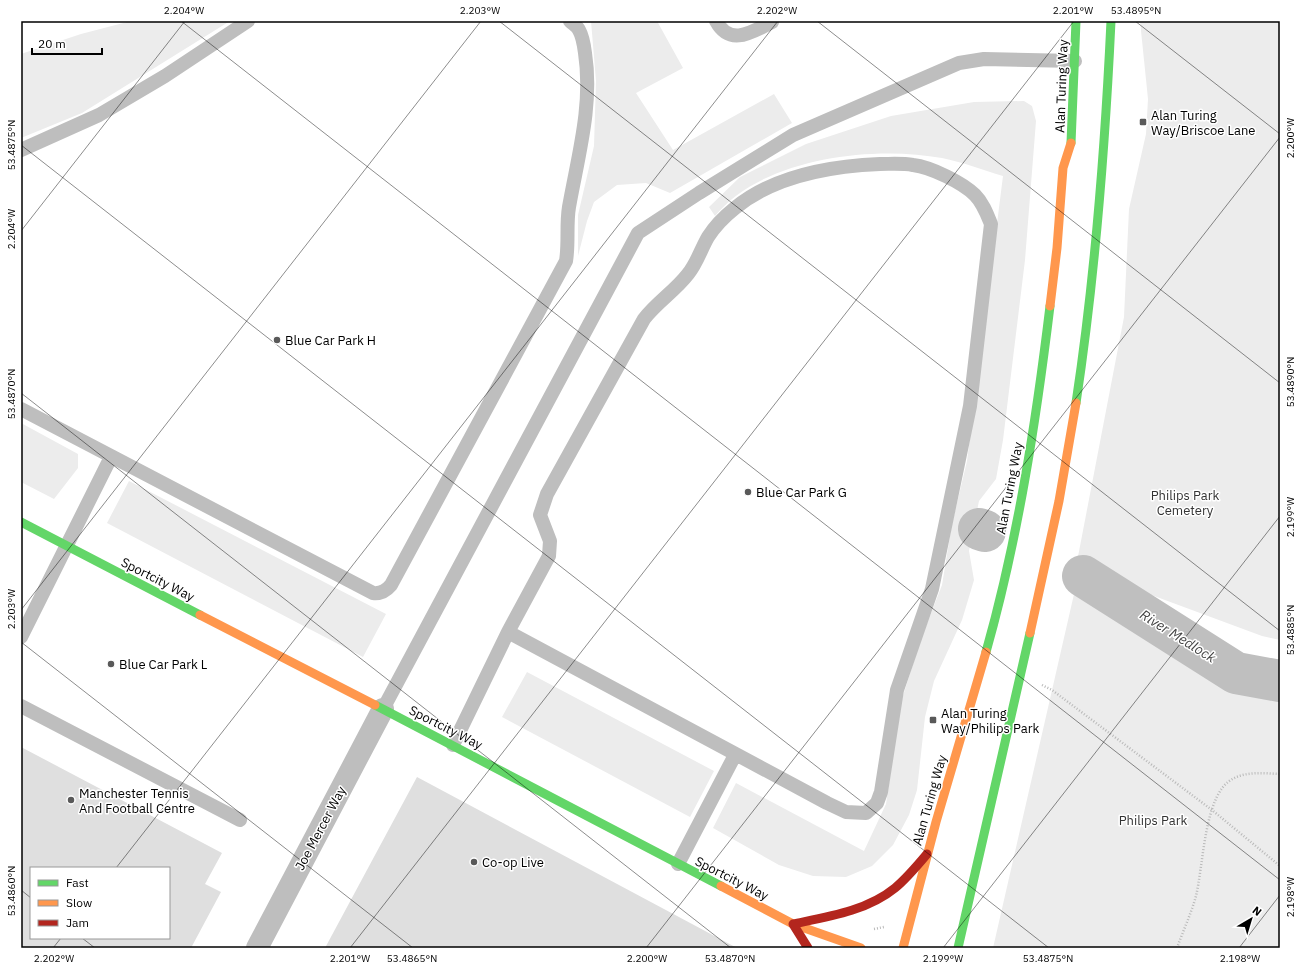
<svg xmlns="http://www.w3.org/2000/svg" width="1301" height="969" viewBox="0 0 1301 969" font-family="'IBM Plex Sans',sans-serif">
	<style>
		.green { fill: #ececec }
		.lines { fill: none; stroke-linecap: round; stroke-linejoin: round }
		.river { stroke: #bfbfbf; stroke-width: 42 }
		.building { fill: #dfdfdf; fill-rule: evenodd }
		.path { stroke: #b9b9b9; stroke-width: 2.5; stroke-dasharray: 1 2; stroke-linecap: butt }
		.lane { stroke: #bebebe; stroke-width: 14 }
		.street { stroke: #bebebe; stroke-width: 22 }
		.fast { stroke: #63d668; stroke-width: 9 }
		.slow { stroke: #ff974d; stroke-width: 9 }
		.jam { stroke: #b3261e; stroke-width: 9 }
		.ticks { fill: none; stroke: #000; stroke-width: 1; stroke-opacity: 0.45 }
		.poi-dot { fill: #595959; stroke: #fff; stroke-width: 1.5 }
		.labels { text-anchor: middle; stroke-width: 3; stroke-linejoin: round; paint-order: stroke }
		.street-label { font-size: 13px; fill: #000; stroke: #fff }
		.poi-label { font-size: 13px; fill: #000; stroke: #fff; text-anchor: start }
		.park-label { font-size: 13px; fill: #333; stroke: #fff }
		.water-label { font-size: 14px; font-style: italic; fill: #444; stroke: #fff }
		.neatline { fill: none; stroke: #000; stroke-width: 1.5 }
		.ticks-label { font-size: 10px; text-anchor: middle; fill: #000 }
	</style>
	<rect width="100%" height="100%" fill="#fff"/>
	<path class="green" d="M131,21H230L82,113L21,138V54L81,34Z
		M591,21H657L683,68L636,93L673,150L774,94L792,123L670,193L646,183L617,185L594,202L587,221L578,256V215L594,146L596,81Z
		M1140,21H1280V640L1262,636L1076,567L1124,317L1129,209L1146,134L1148,99Z
		M1024,101L1032,106L1036,121L1025,260L1003,440L996,479L979,501L969,551L974,580L962,620L934,681L925,717L917,790L909,815L893,845L872,866L846,877L813,876L779,865L713,828L736,783L864,851L886,804L901,702L921,639L942,585L952,524L967,461L1003,176C983,170 962,162 942,158C872,145 762,158 715,216L709,207L740,177L806,144L891,116L974,102Z
		M21,423L78,454V468L54,499L21,482Z
		M129,481L386,614L363,657L107,523Z
		M1077,581L1234,678L1280,686V948H993Z
		M527,672L714,771L690,817L502,717Z"/>
	<g class="lines">
		<path class="river" d="M979,529L985,531
			M1083,576L1236,673L1280,681"/>
	</g>
	<path class="building" d="M21,747L222,853L205,884L221,892L191,948H21ZM31,868H169V938H31Z
		M417,777L737,948H325Z"/>
	<g class="lines">
		<path class="path" d="M1042,685L1052,690L1212,810L1280,866
			M874,929L884,927
			M1177,948C1183,931 1191,914 1196,896C1203,866 1204,811 1223,787C1237,770 1261,773 1280,774"/>
		<path class="lane" d="M716,21C730,47 752,32 772,22
			M21,150L99,115L165,76L248,21
			M21,409L373,593C381,594 386,591 391,585L566,261C569,243 566,225 569,207C578,156 593,105 585,53C584,45 583,37 579,30C577,26 573,24 570,21
			M21,637L111,457
			M21,706L240,820
			M383,709L638,233L699,193L793,135L959,63L984,59L1075,61
			M453,745L508,632L549,556L550,541L540,515L547,494L644,319C657,302 675,291 688,274C697,263 701,249 708,237C715,226 725,216 735,208C774,176 831,166 880,164C891,164 902,163 913,165C931,167 963,183 975,195C983,203 987,214 991,224L970,406L932,589L897,690L881,792L877,803L866,813L846,812L827,803L508,632
			M678,864L735,755"/>
		<path class="street" d="M257,948L383,709"/>
		<path class="fast" d="M1071,143L1076,21
			M1076,403C1095,277 1105,149 1111,21
			M21,522L200,615
			M986,652C1018,539 1036,422 1050,306
			M375,705L721,886
			M958,948L1030,633"/>
		<path class="slow" d="M1050,306L1057,248L1063,168L1071,143
			M200,615L375,705
			M1030,633L1059,501L1076,403
			M721,886L793,924L861,948
			M903,948L936,822L986,652"/>
		<path class="jam" d="M808,948L793,924C827,917 867,911 895,888C907,878 917,866 927,854"/>
	</g>
	<path class="ticks" d="M181,21L1280,880M499,21L1280,631M817,21L1280,383M1135,21L1280,134M21,145L1049,948M21,231L185,21M21,393L731,948M21,610L481,21M21,642L413,948M116,868L778,21M21,890L31,898M82,938L95,948M53,948L61,938M350,948L1074,21M646,948L1280,137M943,948L1280,516M1239,948L1280,895"/>
	<g class="poi-dot">
		<rect x="1139" y="118" width="8" height="8" rx="2"/>
		<circle cx="277" cy="340" r="4"/>
		<circle cx="748" cy="492" r="4"/>
		<circle cx="111" cy="664" r="4"/>
		<rect x="929" y="716" width="8" height="8" rx="2"/>
		<circle cx="71" cy="800" r="4"/>
		<circle cx="474" cy="862" r="4"/>
	</g>
	<g class="labels">
		<g class="street-label">
			<text transform="translate(1061 86) rotate(-88)" y="5">Alan Turing Way</text>
			<text transform="translate(1009 488) rotate(-79)" y="5">Alan Turing Way</text>
			<text transform="translate(158 579) rotate(27)" y="5">Sportcity Way</text>
			<text transform="translate(446 727) rotate(27)" y="5">Sportcity Way</text>
			<text transform="translate(929 800) rotate(-74)" y="5">Alan Turing Way</text>
			<text transform="translate(320 828) rotate(-62)" y="5">Joe Mercer Way</text>
			<text transform="translate(732 878) rotate(27)" y="5">Sportcity Way</text>
		</g>
		<g class="poi-label">
			<text x="1151" y="120">Alan Turing<tspan x="1151" dy="15">Way/Briscoe Lane</tspan></text>
			<text x="285" y="345">Blue Car Park H</text>
			<text x="756" y="497">Blue Car Park G</text>
			<text x="119" y="669">Blue Car Park L</text>
			<text x="941" y="718">Alan Turing<tspan x="941" dy="15">Way/Philips Park</tspan></text>
			<text x="79" y="798">Manchester Tennis<tspan x="79" dy="15">And Football Centre</tspan></text>
			<text x="482" y="867">Co-op Live</text>
		</g>
		<g class="park-label">
			<text x="1185" y="500">Philips Park<tspan x="1185" dy="15">Cemetery</tspan></text>
			<text x="1153" y="825">Philips Park</text>
		</g>
		<g class="water-label">
			<text transform="translate(1178 636) rotate(32)" y="5">River Medlock</text>
		</g>
	</g>
	<rect width="1301" height="969" fill="none" stroke="#ffffff" stroke-width="44"/>
	<rect x="30" y="867" width="140" height="72" fill="#ffffff" stroke="#999999"/>
	<rect x="38" y="880" width="20" height="6" fill="#63d668" stroke="#999999"/>
	<text x="66" y="887" font-size="12" fill="#000000">Fast</text>
	<rect x="38" y="900" width="20" height="6" fill="#ff974d" stroke="#999999"/>
	<text x="66" y="907" font-size="12" fill="#000000">Slow</text>
	<rect x="38" y="920" width="20" height="6" fill="#b3261e" stroke="#999999"/>
	<text x="66" y="927" font-size="12" fill="#000000">Jam</text>
	<g transform="translate(1251 919) rotate(38)" stroke="#ffffff" stroke-width="3" paint-order="stroke">
	<path d="M0-3L7 15L0 10L-7 15Z" fill="#000000"/>
	<text y="-6" font-size="11" font-weight="bold" text-anchor="middle" fill="#000000">N</text>
	</g>
	<path d="M32 48v6h70v-6" fill="none" stroke="#000000" stroke-width="2"/>
	<text x="38" y="48" font-size="12" fill="#000000" stroke="#ffffff" stroke-width="3" paint-order="stroke">20 m</text>
	<rect x="22" y="22" width="1257" height="925" class="neatline"/>
	<g class="ticks-label">
		<text x="184" y="14">2.204°W</text>
		<text x="480" y="14">2.203°W</text>
		<text x="777" y="14">2.202°W</text>
		<text x="1073" y="14">2.201°W</text>
		<text x="1136" y="14">53.4895°N</text>
		<text transform="translate(1290 138) rotate(-90)" y="4">2.200°W</text>
		<text transform="translate(11 145) rotate(-90)" y="4">53.4875°N</text>
		<text transform="translate(11 229) rotate(-90)" y="4">2.204°W</text>
		<text transform="translate(1290 382) rotate(-90)" y="4">53.4890°N</text>
		<text transform="translate(11 394) rotate(-90)" y="4">53.4870°N</text>
		<text transform="translate(1290 517) rotate(-90)" y="4">2.199°W</text>
		<text transform="translate(11 609) rotate(-90)" y="4">2.203°W</text>
		<text transform="translate(1290 630) rotate(-90)" y="4">53.4885°N</text>
		<text transform="translate(11 891) rotate(-90)" y="4">53.4860°N</text>
		<text transform="translate(1290 897) rotate(-90)" y="4">2.198°W</text>
		<text x="54" y="962">2.202°W</text>
		<text x="350" y="962">2.201°W</text>
		<text x="412" y="962">53.4865°N</text>
		<text x="647" y="962">2.200°W</text>
		<text x="730" y="962">53.4870°N</text>
		<text x="943" y="962">2.199°W</text>
		<text x="1048" y="962">53.4875°N</text>
		<text x="1240" y="962">2.198°W</text>
	</g>
</svg>
